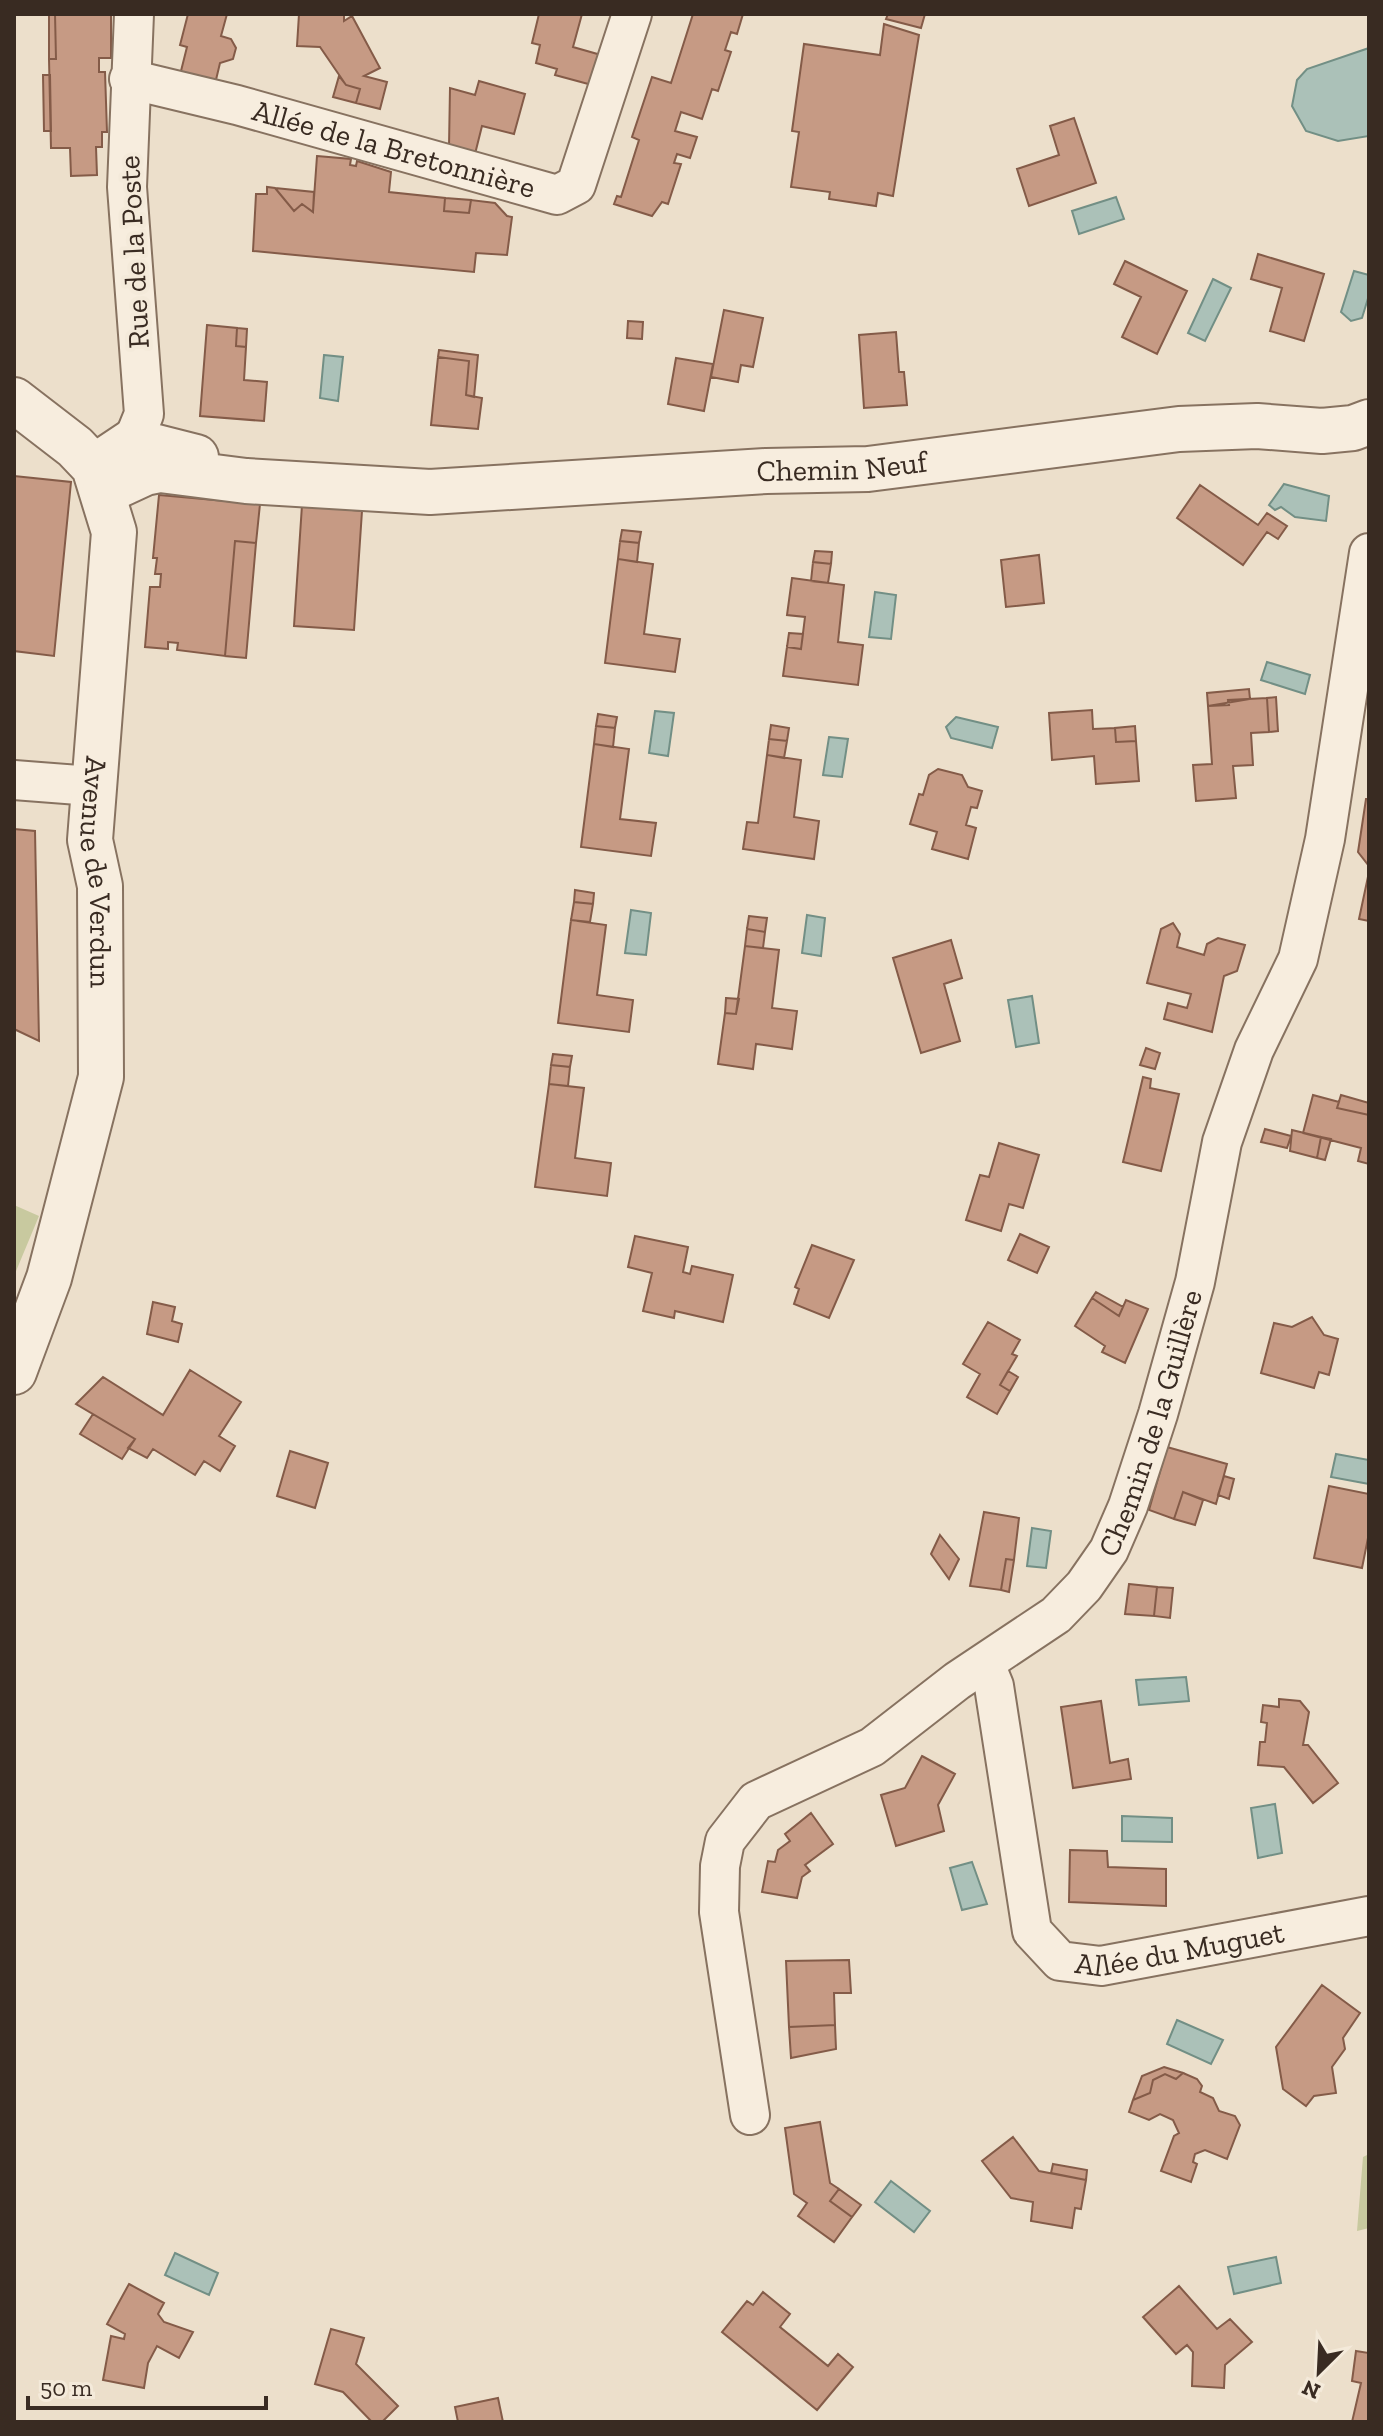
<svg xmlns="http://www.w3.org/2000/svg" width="1383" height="2436" viewBox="0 0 1383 2436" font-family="'Zilla Slab',serif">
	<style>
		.green { fill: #c8c99f }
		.water { fill: #abc1b8; stroke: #728f85; stroke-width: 2 }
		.building { fill: #c69a84; stroke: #845b48; stroke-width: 2 }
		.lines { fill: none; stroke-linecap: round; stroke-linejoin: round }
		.minor-casing { stroke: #877260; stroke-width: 42 }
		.tertiary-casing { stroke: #877260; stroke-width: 48 }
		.minor { stroke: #f7edde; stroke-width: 38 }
		.tertiary { stroke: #f7edde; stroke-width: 44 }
		.labels { text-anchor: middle; stroke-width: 8; stroke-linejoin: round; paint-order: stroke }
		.street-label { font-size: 30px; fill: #392b22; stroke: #f4eada }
	</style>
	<rect width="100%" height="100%" fill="#ecdfcb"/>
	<path class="green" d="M14,1205L39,1216L14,1276Z
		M1369,2154V2228L1357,2231L1363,2157Z"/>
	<path class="water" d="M1369,48V136L1338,141L1306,131L1292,106L1297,80L1307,69Z
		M1116,197L1124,219L1079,234L1072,211Z
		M1354,271L1369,275V295L1362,318L1351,321L1341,312Z
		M1213,279L1231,288L1205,341L1188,333Z
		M324,355L343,357L338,401L320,398Z
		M1284,484L1329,496L1326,521L1295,517L1281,507L1275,510L1269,505Z
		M875,592L896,595L891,639L869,637Z
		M1267,662L1310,675L1305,694L1261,680Z
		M655,711L674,713L668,756L649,753Z
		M956,717L998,727L992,748L951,738L946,727Z
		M829,737L848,739L842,777L823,775Z
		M631,910L651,913L646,955L625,953Z
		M807,915L825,918L821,956L802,953Z
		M1032,996L1039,1043L1016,1047L1008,1000Z
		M1336,1454L1369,1460V1484L1331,1477Z
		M1032,1528L1051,1531L1046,1568L1027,1566Z
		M1186,1677L1189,1701L1139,1705L1136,1680Z
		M1275,1804L1282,1853L1258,1858L1251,1808Z
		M1122,1816L1172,1818V1842L1122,1841Z
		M972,1862L987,1904L962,1910L950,1868Z
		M1177,2020L1223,2040L1211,2064L1167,2044Z
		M891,2181L930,2211L914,2232L875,2202Z
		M175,2253L218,2273L209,2295L165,2275Z
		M1276,2257L1281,2283L1234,2294L1228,2267Z"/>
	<path class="building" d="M49,14H55L56,59H49Z
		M55,14H111V58H99V72H105L107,132H102V147H96L97,175L71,176L70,148H51L49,59H56Z
		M188,14H227L221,36L231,39L236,48L233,59L220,63L215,84L180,75L187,47L180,45Z
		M299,14H344V21L352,16L380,68L364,76L387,82L380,109L356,103L360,89L346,85L320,47L297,46Z
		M539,14H582L573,47L601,55L592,85L555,75L557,69L536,63L540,45L532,43Z
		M693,14H743L737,34L731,32L725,50L731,52L718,91L712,89L702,119L681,112L675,131L697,137L690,158L677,154L674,163L681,164L668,204L662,202L652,216L614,204L617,196L621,197L639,140L632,137L652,77L671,83Z
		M888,14H925L921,28L886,19Z
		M884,24L919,35L893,196L878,193L876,206L829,199L830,192L791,187L799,132L792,131L804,44L880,55Z
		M43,75H50L51,131H44Z
		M339,76L346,85L360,89L356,103L333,97Z
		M479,81L525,94L514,134L482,126L475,154L449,147L450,88L475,95Z
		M1074,118L1096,183L1029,206L1017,169L1059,155L1050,126Z
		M317,156L351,159L350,165L356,166L357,161L391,172L389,192L445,198L444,211L469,213L471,200L495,203L507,216L512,217L507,255L476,253L474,272L253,251L256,194H267V187L275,188L294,211L302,204L313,212Z
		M275,188L314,192L313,212L302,204L294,211Z
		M445,198L471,200L469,213L444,211Z
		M1258,254L1324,274L1304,341L1270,331L1282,288L1251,279Z
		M1125,261L1187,291L1157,354L1122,337L1141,297L1114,284Z
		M724,310L763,318L753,367L741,365L738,382L711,377Z
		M628,321L643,322L642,339L627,338Z
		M207,325L237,328L236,346L246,347L244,380L267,382L264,421L200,416Z
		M237,328L247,329L246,347L236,346Z
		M896,332L899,372H904L907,405L864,408L859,335Z
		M439,350L478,355L474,397L466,395L469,361L438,357Z
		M438,357L469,361L466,395L482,398L478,429L431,425Z
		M676,358L713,364L704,411L668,404Z
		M14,476L71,482L54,656L14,651Z
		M1200,485L1258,525L1267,513L1287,526L1278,539L1267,532L1243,565L1177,518Z
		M159,495L260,504L256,543L235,541L225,656L177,650L178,643L168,642V649L145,647L150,587H160L161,574H155L157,558H153Z
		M302,505L362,511L354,630L294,626Z
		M622,530L641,532L639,543L620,541Z
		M235,541L256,543L246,658L225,656Z
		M620,541L639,543L637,562L618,559Z
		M815,551L832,552L831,564L813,562Z
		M1039,555L1044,603L1006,607L1001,560Z
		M618,559L653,564L644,634L680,639L675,672L605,663Z
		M813,562L831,564L828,583L811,581Z
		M792,578L844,585L838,642L863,645L858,685L783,676L787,647L801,649L805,617L787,615Z
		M789,633L803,634L801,649L787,647Z
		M1249,689L1250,699L1208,706L1207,693Z
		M1276,697L1278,731L1269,732L1267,698Z
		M1267,698L1269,732L1251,733L1253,765L1233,766L1236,798L1196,801L1193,765L1212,764L1208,706L1229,705L1228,700Z
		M1092,710L1093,729L1115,728L1116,742L1136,741L1139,781L1096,784L1094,756L1052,760L1049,713Z
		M598,714L617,717L615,728L596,726Z
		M771,725L789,728L787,741L769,739Z
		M596,726L615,728L613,747L594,744Z
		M1135,726L1136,741L1116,742L1115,728Z
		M769,739L787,741L784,758L767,755Z
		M594,744L629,749L620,819L656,823L651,856L581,847Z
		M767,755L801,760L794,817L819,821L814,859L743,849L747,822L758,823Z
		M938,769L962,775L968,787L982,791L977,808L971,807L966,825L976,828L968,859L932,849L937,832L910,824L919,794L923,795L929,775Z
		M1366,799H1369V866L1358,852Z
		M14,829L35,831L39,1041L14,1029Z
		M1369,872V921L1359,919Z
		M575,890L594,893L593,904L574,902Z
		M574,902L593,904L590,922L571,920Z
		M749,916L767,918L765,932L747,929Z
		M571,920L606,925L597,995L633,1000L629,1032L558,1023Z
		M1173,923L1180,934L1177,947L1204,955L1207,944L1218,938L1245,945L1237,971L1224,976L1212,1032L1164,1019L1168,1003L1187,1008L1191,994L1147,983L1161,929Z
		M747,929L765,932L763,948L745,946Z
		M951,940L962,978L944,984L960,1041L921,1053L893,958Z
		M745,946L779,950L772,1008L797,1011L792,1049L756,1044L753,1069L718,1064L725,1013L736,1014Z
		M726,998L739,999L736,1014L725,1013Z
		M1146,1048L1160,1053L1155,1069L1140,1065Z
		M553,1054L572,1056L570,1067L551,1065Z
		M551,1065L570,1067L568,1086L549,1084Z
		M1143,1077L1151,1079L1150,1088L1179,1094L1161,1171L1123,1162Z
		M549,1084L584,1088L575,1158L611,1163L607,1196L535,1187Z
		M1313,1095L1339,1102L1337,1108L1369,1115V1164L1358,1161L1361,1148L1303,1133Z
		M1341,1095L1369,1103V1115L1337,1108Z
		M1265,1129L1291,1136L1287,1148L1261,1142Z
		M1292,1130L1321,1137L1317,1158L1290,1151Z
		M1321,1137L1331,1139L1325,1160L1317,1158Z
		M999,1143L1039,1155L1023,1208L1009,1204L1001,1231L966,1220L980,1175L989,1177Z
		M1020,1234L1049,1247L1037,1273L1008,1260Z
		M635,1236L688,1247L683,1272L690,1274L692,1266L733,1275L723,1322L675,1311L674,1318L643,1311L652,1273L628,1267Z
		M812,1245L854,1260L829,1318L794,1304L799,1289L795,1287Z
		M1096,1292L1123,1307L1119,1316L1092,1298Z
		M1092,1298L1119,1316L1126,1300L1148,1309L1125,1363L1102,1352L1105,1346L1075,1326Z
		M153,1302L175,1307L172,1321L182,1324L178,1342L147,1334Z
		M1312,1317L1324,1335L1338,1339L1329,1375L1319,1372L1314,1388L1261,1373L1274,1323L1292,1327Z
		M988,1322L1020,1340L1012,1354L1017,1356L1000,1385L1010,1391L997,1414L967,1397L980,1374L963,1364Z
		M190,1370L241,1402L219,1436L235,1446L220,1471L204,1461L195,1475L153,1449L147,1458L128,1448L135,1439L76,1404L103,1377L163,1415Z
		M1008,1371L1018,1377L1010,1391L1000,1385Z
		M93,1414L135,1439L122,1459L80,1434Z
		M1167,1447L1227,1464L1216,1504L1183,1492L1174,1519L1149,1510Z
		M290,1451L328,1463L315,1508L277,1496Z
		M1224,1476L1234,1479L1229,1499L1218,1495Z
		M1329,1486L1369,1494V1533L1362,1568L1314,1558Z
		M1183,1492L1203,1500L1195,1525L1174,1519Z
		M984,1512L1019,1518L1014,1560L1006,1559L1001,1590L970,1586Z
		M940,1535L959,1559L949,1579L931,1554Z
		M1006,1559L1014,1560L1009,1592L1001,1590Z
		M1129,1584L1157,1587L1154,1616L1125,1614Z
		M1157,1587L1173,1588L1170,1618L1154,1616Z
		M1279,1699L1300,1701L1309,1712L1303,1745H1308L1338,1783L1313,1803L1284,1767L1258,1765L1260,1742H1265L1267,1723L1261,1722L1263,1705L1279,1707Z
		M1101,1701L1110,1763L1128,1759L1131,1779L1073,1788L1061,1707Z
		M922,1756L955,1774L938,1805L944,1831L896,1846L881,1795L905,1788Z
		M811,1813L833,1844L805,1865L810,1871L802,1877L797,1898L762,1892L768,1861L775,1862L778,1850L790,1841L785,1834Z
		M1070,1850L1107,1851L1108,1867L1166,1869V1906L1069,1902Z
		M849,1960L851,1993H834L835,2025L789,2027L786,1961Z
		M1322,1985L1360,2013L1343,2038L1345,2049L1332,2067L1336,2093L1314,2096L1306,2106L1283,2089L1276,2047Z
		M835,2025L836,2049L791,2058L789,2027Z
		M1164,2067L1183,2073L1176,2079L1165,2074L1153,2080L1150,2093L1133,2100L1142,2076Z
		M1183,2073L1197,2079L1202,2086L1200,2092L1213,2098L1219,2111L1235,2116L1240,2125L1227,2159L1205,2150L1195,2154L1193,2162L1197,2164L1191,2182L1161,2171L1174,2136L1179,2133L1173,2120L1160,2114L1149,2120L1129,2112L1133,2100L1150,2093L1153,2080L1165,2074L1176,2079Z
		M820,2122L830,2183L839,2189L830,2201L852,2217L834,2242L798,2216L807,2203L794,2194L785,2128Z
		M1013,2137L1039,2171L1086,2180L1081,2209L1075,2208L1072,2228L1031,2221L1033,2202L1011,2198L982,2161Z
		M1053,2164L1087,2170L1086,2180L1051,2173Z
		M839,2189L861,2205L852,2217L830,2201Z
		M129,2284L164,2303L158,2314L164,2322L193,2332L179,2358L157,2346L148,2363L144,2388L103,2380L111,2336L124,2339L125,2334L107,2324Z
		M1179,2286L1217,2329L1230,2319L1252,2342L1225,2365L1224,2388L1192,2386L1193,2352L1187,2345L1176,2354L1143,2317Z
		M763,2292L790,2314L780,2327L828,2366L838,2354L853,2367L817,2410L722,2332L747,2301L753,2305Z
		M331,2329L364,2338L356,2364L398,2406L382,2422H372L343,2392L315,2384Z
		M1356,2351L1369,2353V2422H1352L1361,2383L1352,2381Z
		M498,2398L503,2422H458L455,2407Z"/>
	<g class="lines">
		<defs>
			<g id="minor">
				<path id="s1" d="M129,79L237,105L557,195L576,185L632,14"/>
				<path d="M133,441L144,414L127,187L134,14"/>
				<path d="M14,780L92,786"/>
				<path id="s2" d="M985,1664L994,1686L1032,1931L1060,1961L1101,1966L1369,1916"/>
				<path id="s3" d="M750,2115L719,1912L720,1866L725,1841L756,1801L872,1747L957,1681L1056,1615L1084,1586L1109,1550L1128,1506L1158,1414L1195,1282L1222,1142L1254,1050L1298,959L1325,839L1369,553"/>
			</g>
			<g id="tertiary">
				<path id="s4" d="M14,400L75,447L94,467L114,532L90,840L100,886L101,1077L49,1278L14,1372"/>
				<path d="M94,467L133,441L196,457"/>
				<path id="s5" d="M104,492L145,473L160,470L246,481L430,492L766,471L868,469L1179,429L1257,426L1322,431L1353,428L1369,422"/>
			</g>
		</defs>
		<use href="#minor" class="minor-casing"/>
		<use href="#tertiary" class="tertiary-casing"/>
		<use href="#minor" class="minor"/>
		<use href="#tertiary" class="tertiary"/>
	</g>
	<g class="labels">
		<g class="street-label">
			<text dy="10" stroke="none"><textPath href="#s1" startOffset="274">Allée de la Bretonnière</textPath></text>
			<text transform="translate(134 252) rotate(-93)" y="10">Rue de la Poste</text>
			<text dy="10" stroke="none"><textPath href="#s5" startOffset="744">Chemin Neuf</textPath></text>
			<text dy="10" stroke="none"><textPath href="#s4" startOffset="514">Avenue de Verdun</textPath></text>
			<text dy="10" stroke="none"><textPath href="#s3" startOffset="900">Chemin de la Guillère</textPath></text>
			<text dy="10" stroke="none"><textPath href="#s2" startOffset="434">Allée du Muguet</textPath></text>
		</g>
	</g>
	<rect width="1383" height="2436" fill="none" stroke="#392b22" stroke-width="32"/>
	<g transform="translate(1319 2372) rotate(204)" stroke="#f4eada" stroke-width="6" paint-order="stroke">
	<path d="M0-6L14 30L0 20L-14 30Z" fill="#392b22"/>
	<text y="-12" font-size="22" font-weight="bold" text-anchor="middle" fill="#392b22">N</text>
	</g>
	<path d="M28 2396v12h238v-12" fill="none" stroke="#392b22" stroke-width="4"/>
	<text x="40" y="2396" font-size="24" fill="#392b22" stroke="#f4eada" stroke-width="6" paint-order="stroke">50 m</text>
</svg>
